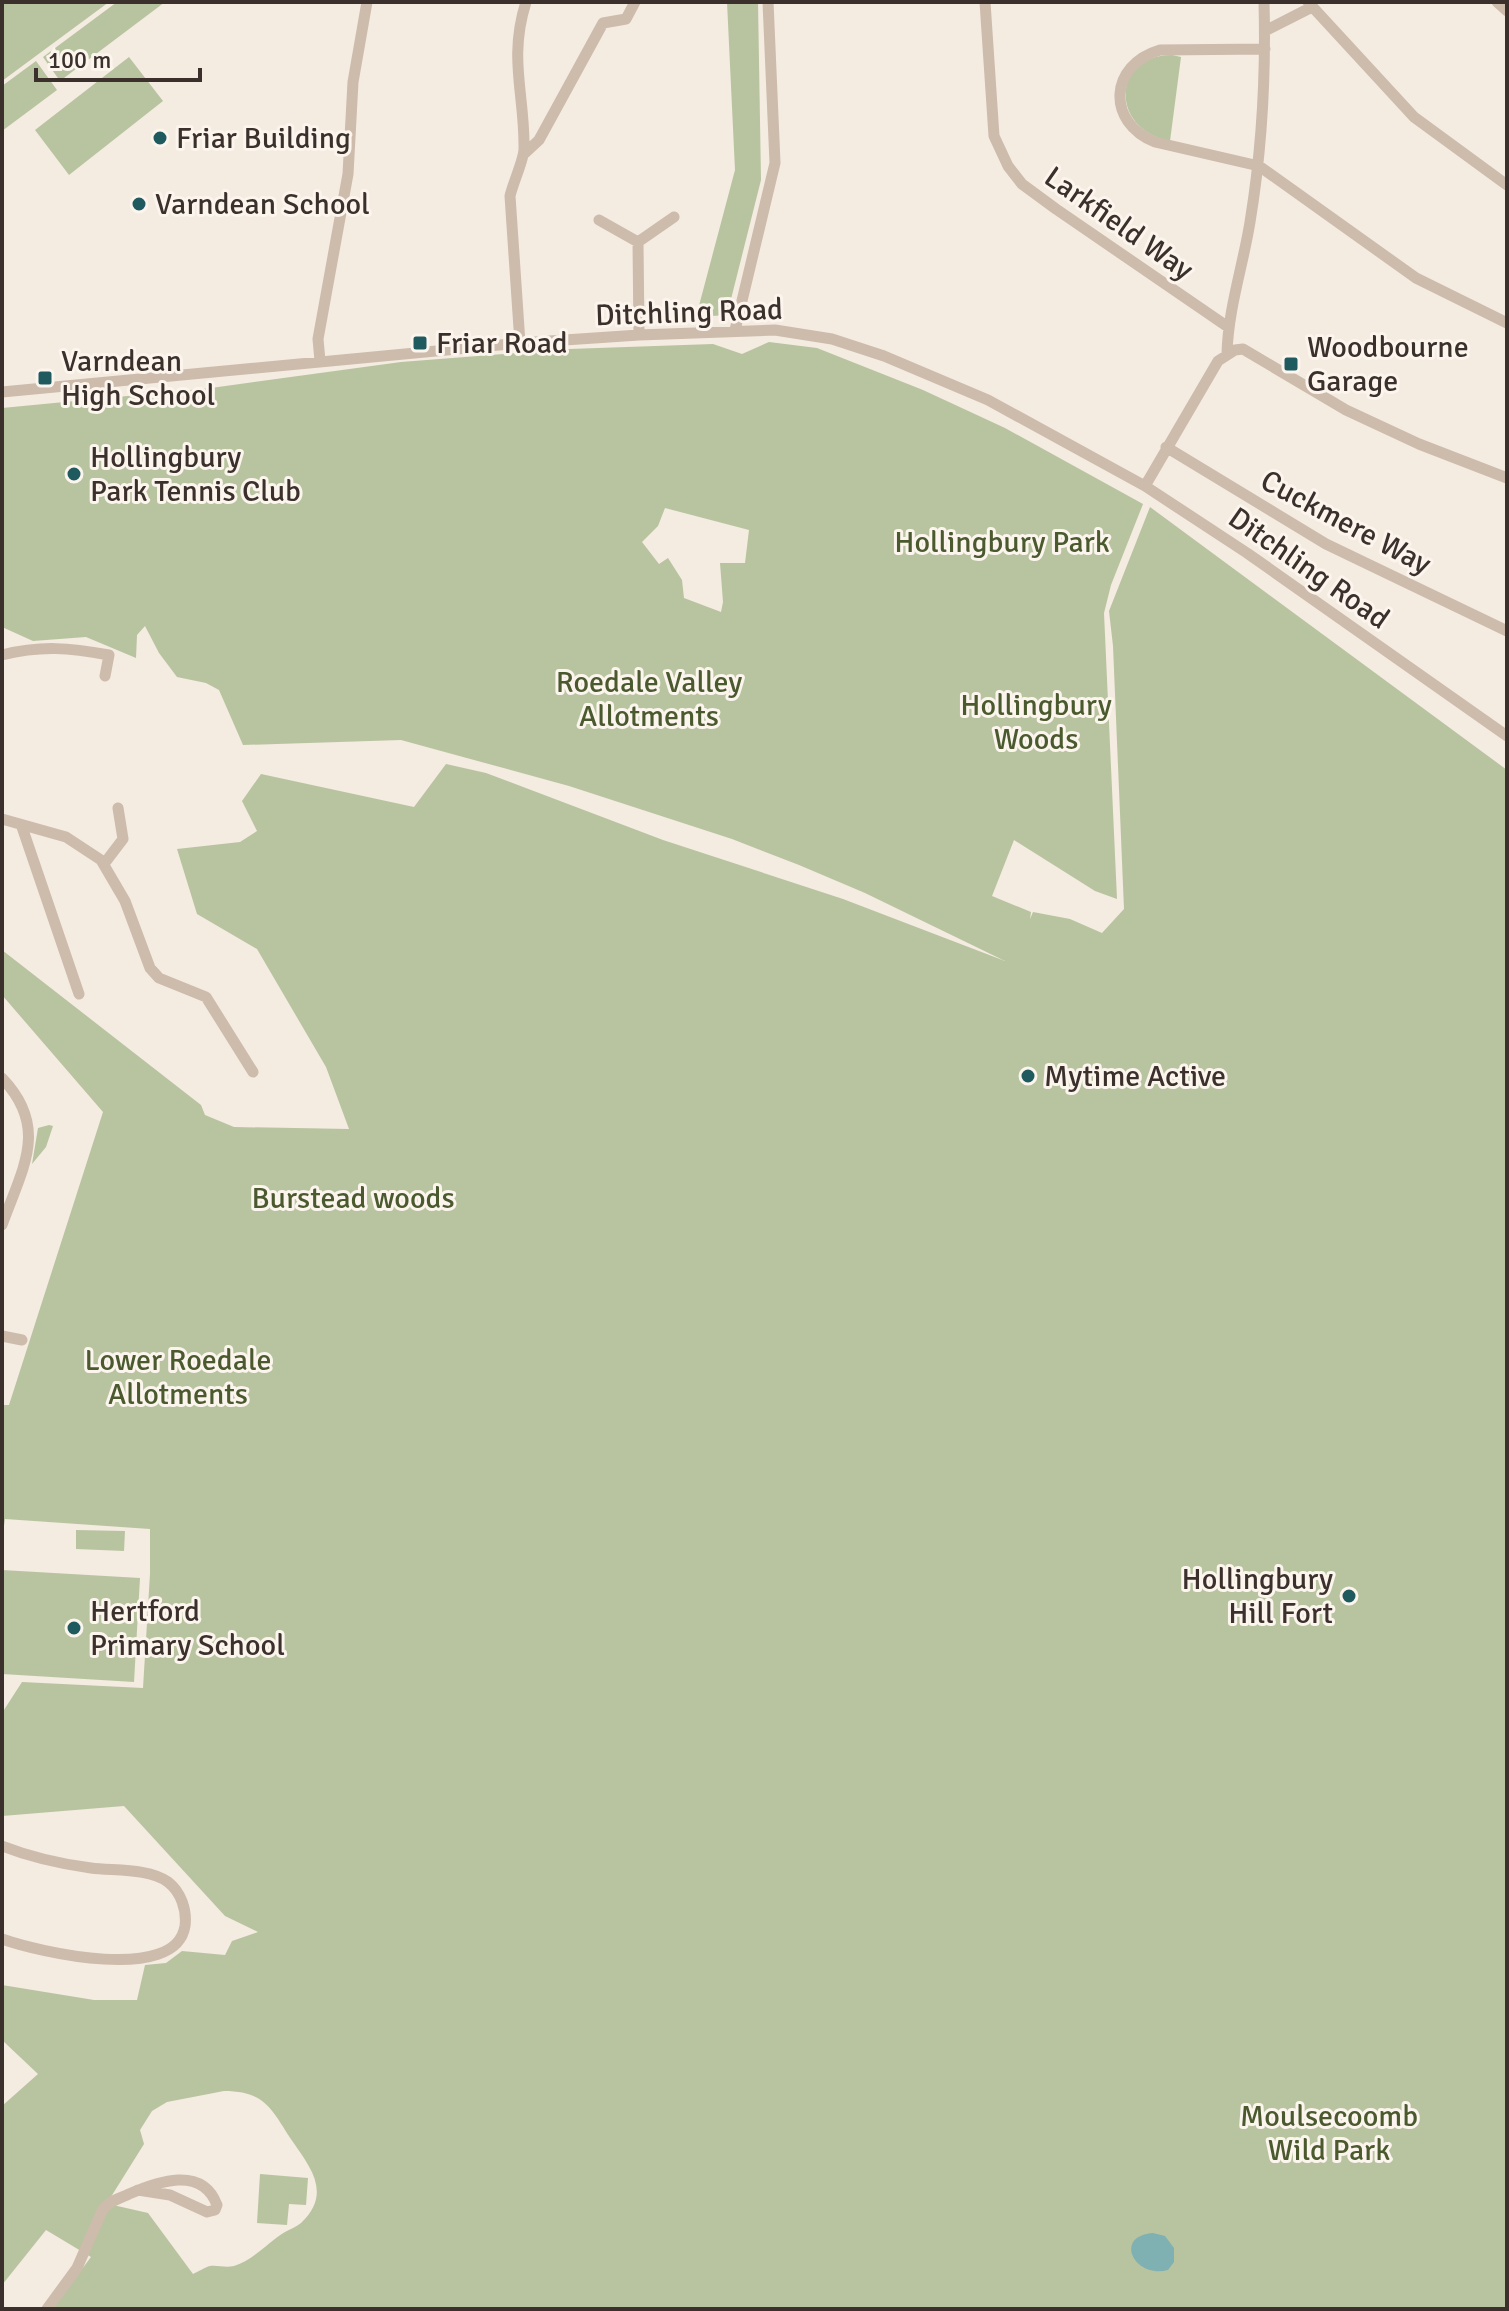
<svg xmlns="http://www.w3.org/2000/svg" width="1509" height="2311" viewBox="0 0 1509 2311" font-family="Signika,sans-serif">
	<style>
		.green { fill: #b8c4a0; fill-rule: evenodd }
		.water { fill: #7fb0b2 }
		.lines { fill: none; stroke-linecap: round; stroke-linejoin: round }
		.minor { stroke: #cdbbac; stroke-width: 11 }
		.poi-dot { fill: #1f5a5e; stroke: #fbf5ee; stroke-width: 3 }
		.labels { text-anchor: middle; stroke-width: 6; stroke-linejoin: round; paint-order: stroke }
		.poi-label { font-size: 30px; fill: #3b302b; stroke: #fbf5ee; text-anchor: start }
		.street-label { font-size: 30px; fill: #3b302b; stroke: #fbf5ee }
		.park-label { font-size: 30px; fill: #4a5a2e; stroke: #fbf5ee }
	</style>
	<rect width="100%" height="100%" fill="#f4ebe1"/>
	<path class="green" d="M2,2H109L2,81Z
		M117,2H165L60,81L43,57Z
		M727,2H758L761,180L727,315L696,317L735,170Z
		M1172,55L1181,57L1170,141C1109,129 1112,55 1172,55Z
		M129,57L163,101L69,175L35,130Z
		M36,61L57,90L2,131V86Z
		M769,342L817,348L923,390L1005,428L1143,504L1111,585L1104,613L1117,899L1095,891L1014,840L992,896L1031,912L1030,919L1033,912L1070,919L1102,933L1124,909L1113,646L1109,611L1150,507L1507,770V2309H52L91,2257L46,2230L2,2285V2106L38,2074L2,2040V1985L94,2000H137L145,1965L166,1963L182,1951L225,1955L232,1941L258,1932L225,1916L124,1806L2,1816V1713L22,1682L143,1688L150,1574V1529L5,1519L2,1540V1405H9L103,1112L2,995V950L201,1105L205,1115L234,1127L349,1129L326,1067L257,949L197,914L177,849L240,842L257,831L242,801L261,774L414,807L446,764L486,773L663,840L843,899L1005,961L865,893L799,865L732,839L569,786L401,740L243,745L219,690L206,683L177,677L159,653L145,626L137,635L136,658L86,637L33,641L2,627V408L211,388L401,362L569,349L713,344L742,354ZM665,508L749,530L745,563H720L723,602L721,612L684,598L682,580L668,558L659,564L642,542L658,526ZM224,2091C267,2091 272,2111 293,2142C311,2168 332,2194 301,2223C296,2227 290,2229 285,2232C268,2242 254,2260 234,2266C225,2268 218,2265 210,2266C205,2267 198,2272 193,2274L148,2213L113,2205L109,2200L144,2144L140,2130L152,2111L167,2102Z
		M49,1125L53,1126L46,1147L32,1164L38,1128Z
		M76,1530L125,1531L124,1551L76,1549Z
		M2,1570L140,1578L134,1682L2,1674Z
		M260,2174L308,2178L306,2205L289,2204L287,2225L257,2223Z"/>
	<path class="water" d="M1153,2233L1165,2236L1174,2248V2262L1168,2270C1134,2279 1113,2236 1153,2233Z"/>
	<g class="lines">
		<path class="minor" d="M985,2L994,136L1008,166L1022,184L1056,209L1228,327
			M1308,2L1414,117L1507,185
			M1497,2L1507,11
			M1265,31L1312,7
			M1265,49L1160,50C1109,65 1106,122 1155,142L1259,166L1416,278L1507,323
			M525,153L539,140L603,23L626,19L635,2
			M599,220L638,242
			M735,330L775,163L768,2
			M639,335L638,242L674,217
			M520,343L510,196C513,183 524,159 524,149C525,95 508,59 526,2
			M1227,354C1228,309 1243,266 1250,222C1262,149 1266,76 1264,2
			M320,361L318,339L348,174L353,82L367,2
			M2,392L520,343L639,335L775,330L832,339L884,356L988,400L1145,486L1247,553L1507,736
			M1166,447L1326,544L1507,631
			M1145,486L1218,361L1235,350L1243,349L1346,410L1419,444L1507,478
			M2,655C42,645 70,648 109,655L105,676
			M2,819L66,837L101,860L125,901L150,968L159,978L206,997L253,1072
			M22,827L79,994
			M104,864L123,839L118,808
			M2,1078C50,1128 22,1169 2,1225
			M2,1336L22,1340
			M2,1846C30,1857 61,1864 91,1868C114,1871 149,1868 168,1882C181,1892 187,1910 185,1926C176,1984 39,1952 2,1939
			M47,2309L77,2268L102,2211C108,2201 119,2199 129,2194C157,2182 202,2165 217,2205L215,2210L207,2212L170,2195L138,2190"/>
	</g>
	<g class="poi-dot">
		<circle cx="160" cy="138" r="8"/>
		<circle cx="139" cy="204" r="8"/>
		<rect x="412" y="335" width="16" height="16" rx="4"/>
		<rect x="1283" y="356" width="16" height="16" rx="4"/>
		<rect x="37" y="370" width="16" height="16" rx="4"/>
		<circle cx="74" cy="474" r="8"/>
		<circle cx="1028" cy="1076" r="8"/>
		<circle cx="1349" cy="1596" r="8"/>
		<circle cx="74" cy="1628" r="8"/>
	</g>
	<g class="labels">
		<g class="poi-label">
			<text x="176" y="148">Friar Building</text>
			<text x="155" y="214">Varndean School</text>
			<text x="436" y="353">Friar Road</text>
			<text x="1307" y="357">Woodbourne<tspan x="1307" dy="34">Garage</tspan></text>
			<text x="61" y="371">Varndean<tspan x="61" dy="34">High School</tspan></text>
			<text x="90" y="467">Hollingbury<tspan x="90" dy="34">Park Tennis Club</tspan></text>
			<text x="1044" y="1086">Mytime Active</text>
			<text x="1333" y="1589" text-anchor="end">Hollingbury<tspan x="1333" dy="34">Hill Fort</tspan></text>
			<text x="90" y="1621">Hertford<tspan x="90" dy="34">Primary School</tspan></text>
		</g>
		<g class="street-label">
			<text transform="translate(1119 223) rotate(35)" y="10">Larkfield Way</text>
			<text transform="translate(689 312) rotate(-2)" y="10">Ditchling Road</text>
			<text transform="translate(1346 522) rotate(28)" y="10">Cuckmere Way</text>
			<text transform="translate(1309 568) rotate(35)" y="10">Ditchling Road</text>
		</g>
		<g class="park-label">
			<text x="1002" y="552">Hollingbury Park</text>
			<text x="649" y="692">Roedale Valley<tspan x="649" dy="34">Allotments</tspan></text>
			<text x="1036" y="715">Hollingbury<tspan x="1036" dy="34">Woods</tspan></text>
			<text x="353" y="1208">Burstead woods</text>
			<text x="178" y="1370">Lower Roedale<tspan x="178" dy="34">Allotments</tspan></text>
			<text x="1329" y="2126">Moulsecoomb<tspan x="1329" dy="34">Wild Park</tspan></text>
		</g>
	</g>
	<rect width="1509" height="2311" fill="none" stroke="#3b302b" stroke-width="8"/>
	<path d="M36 68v12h164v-12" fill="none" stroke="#3b302b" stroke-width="4"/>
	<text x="48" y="68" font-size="24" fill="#3b302b" stroke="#fbf5ee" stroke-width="6" paint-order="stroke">100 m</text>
</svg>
